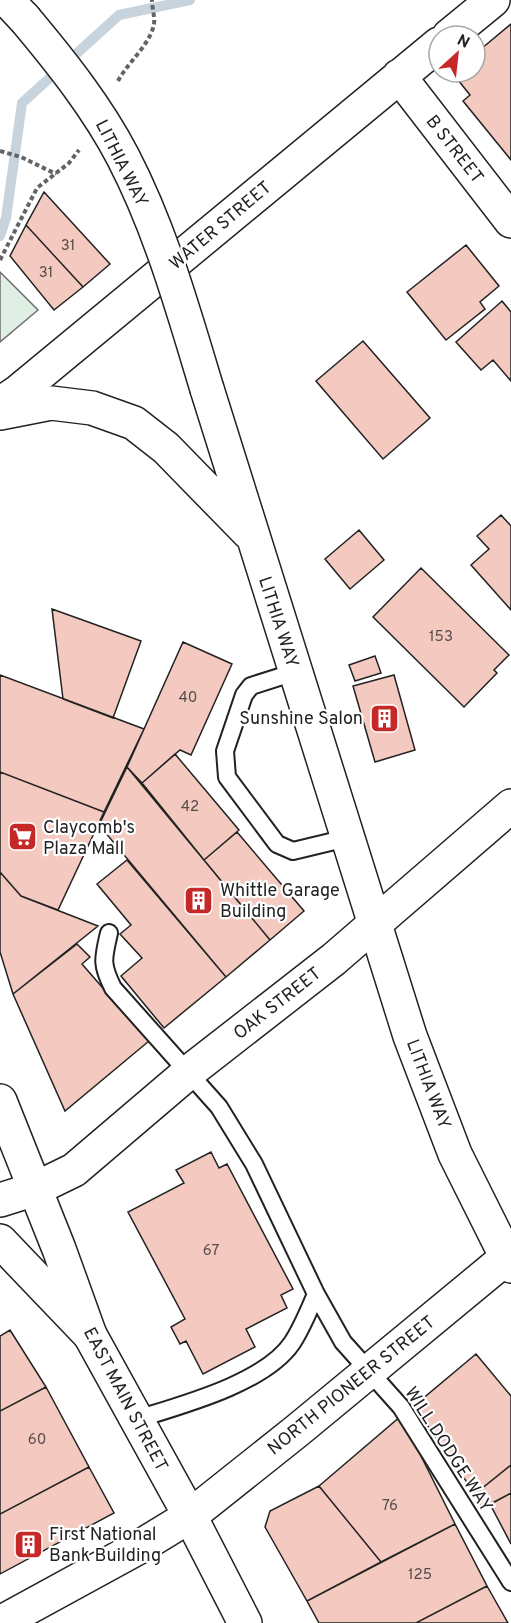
<svg xmlns="http://www.w3.org/2000/svg" width="511" height="1623" viewBox="0 0 511 1623" font-family="Overpass,sans-serif">
	<style>
		.green { fill: #e0efe3; stroke: #6f6f6f; stroke-width: 1.5 }
		.lines { fill: none; stroke-linecap: round; stroke-linejoin: round }
		.stream { stroke: #c7d3dd; stroke-width: 10 }
		.building { fill: #f3c9c0; stroke: #222; stroke-width: 1.5 }
		.lane-casing { stroke: #222; stroke-width: 20 }
		.street-casing { stroke: #222; stroke-width: 36 }
		.primary-casing { stroke: #222; stroke-width: 36 }
		.path { stroke: #646464; stroke-width: 4; stroke-dasharray: 4.5 3; stroke-linecap: butt }
		.lane { stroke: #fff; stroke-width: 16 }
		.street { stroke: #fff; stroke-width: 33 }
		.primary { stroke: #fff; stroke-width: 33 }
		.primary-bridge-casing { stroke: #222; stroke-width: 36; stroke-linecap: butt }
		.primary-bridge { stroke: #fff; stroke-width: 33 }
		.labels { text-anchor: middle; stroke-width: 4.5; stroke-linejoin: round; paint-order: stroke }
		.number-label { font-size: 15px; fill: #564c4a }
		.street-label { font-size: 18px; fill: #222; stroke: #fff }
		.poi-label { font-size: 18px; fill: #222; stroke: #fff; text-anchor: start }
	</style>
	<rect width="100%" height="100%" fill="#fff"/>
	<path class="green" d="M0,272L38,310L0,342Z"/>
	<g class="lines">
		<path class="stream" d="M0,236L6,218L22,103L119,15L190,0"/>
	</g>
	<path class="building" d="M511,24V160L463,101L470,95L458,80L467,72H475V54Z
		M44,192L110,264L83,287L26,225Z
		M26,225L83,287L54,310L10,256Z
		M466,245L499,286L480,302L485,309L446,340L407,292Z
		M502,301L511,312V381L493,360L481,370L456,342Z
		M363,341L430,418L383,459L316,381Z
		M501,515L511,526V610L471,565L489,549L477,536Z
		M359,530L384,560L350,589L325,559Z
		M421,568L509,655L494,670L497,673L464,707L373,617Z
		M52,609L141,641L113,718L63,699Z
		M183,642L232,664L191,755L180,750L142,783L127,767Z
		M375,656L381,673L355,681L349,665Z
		M0,675L144,729L104,812L0,772Z
		M394,675L415,750L375,762L353,686Z
		M175,754L239,830L204,860L142,783Z
		M127,767L270,940L226,977L99,825Z
		M0,772L104,812L58,910L21,896L0,872Z
		M237,832L304,911L270,940L204,860Z
		M127,860L226,977L164,1028L121,976L142,958L120,934L131,925L97,884Z
		M0,872L21,896L98,926L13,994L0,952Z
		M77,944L90,957L82,964L149,1041L65,1111L13,994Z
		M211,1152L219,1168L227,1164L293,1289L281,1295L287,1308L246,1329L255,1347L203,1374L186,1341L180,1344L171,1327L185,1319L128,1212L184,1183L176,1170Z
		M10,1330L46,1387L0,1411V1336Z
		M476,1354L511,1396V1465L475,1494L414,1406Z
		M46,1387L89,1467L0,1514V1411Z
		M401,1416L455,1524L381,1562L319,1486Z
		M511,1465V1493L482,1509L475,1494Z
		M89,1467L114,1513L0,1574V1514Z
		M319,1486L381,1562L307,1601L265,1527L270,1511Z
		M511,1493V1544L490,1504Z
		M455,1524L487,1586L416,1623H319L307,1601Z
		M487,1586L508,1623H416Z"/>
	<g class="lines">
		<defs>
			<path id="lane" d="M295,672L251,686L244,695L225,751L227,777L277,844L293,851L347,838
				M109,933C103,959 101,964 113,988L219,1107L254,1164L316,1294L343,1342L401,1407L511,1582
				M137,1419C182,1405 265,1383 292,1343C302,1328 309,1310 316,1294"/>
			<path id="street" d="M449,36L493,0
				M399,76L511,221
				M0,404L19,391L439,44
				M0,1200L35,1189L74,1170L189,1072L334,959L511,806
				M0,1241L90,1335
				M0,1623L141,1546L190,1516L298,1430L511,1254"/>
			<path id="primary" d="M7,0L25,19
				M207,389L410,1036L455,1154L511,1266
				M0,413L51,403L92,408L134,423L166,448L249,533
				M0,1101L59,1249L90,1335L190,1516L245,1623"/>
		</defs>
		<use href="#lane" class="lane-casing"/>
		<use href="#street" class="street-casing"/>
		<use href="#primary" class="primary-casing"/>
		<path class="path" d="M118,81C128,62 150,45 154,24C155,17 152,8 152,0
			M0,151L21,157L56,174
			M0,260L37,188L69,163L79,150"/>
		<use href="#lane" class="lane"/>
		<use href="#street" class="street"/>
		<use href="#primary" class="primary"/>
		<defs>
			<path id="primary-bridge" d="M25,19C61,62 97,107 123,157C161,230 183,310 207,389"/>
		</defs>
		<use href="#primary-bridge" class="primary-bridge-casing"/>
		<use href="#primary-bridge" class="primary-bridge"/>
	</g>
	<defs>
		<symbol id="building-square" viewBox="-11 -11 22 22"><rect x="-9" y="-9" width="18" height="18" rx="4" fill="#c62828" stroke="#fff"/><path d="M-4-6H4V6H1V3H-1V6H-4ZM-2.5-4.3h1.7v1.8h-1.7ZM.8-4.3h1.7v1.8H.8ZM-2.5-1h1.7V.8h-1.7ZM.8-1h1.7V.8H.8Z" fill="#fff"/></symbol>
		<symbol id="supermarket-square" viewBox="-11 -11 22 22"><rect x="-9" y="-9" width="18" height="18" rx="4" fill="#c62828" stroke="#fff"/><path d="M-6-5.5h2.5l.6 2H6L4.5 2H-2.5L-4.4-4H-6ZM-1.5 3.2a1.3 1.3 0 1 0 .1 0ZM3 3.2a1.3 1.3 0 1 0 .1 0Z" fill="#fff"/></symbol>
	</defs>
	<g fill-rule="evenodd">
		<use href="#building-square" x="368" y="702" width="33" height="33"/>
		<use href="#supermarket-square" x="6" y="820" width="33" height="33"/>
		<use href="#building-square" x="182" y="884" width="33" height="33"/>
		<use href="#building-square" x="12" y="1528" width="33" height="33"/>
	</g>
	<g class="labels">
		<g class="number-label">
			<text x="68" y="250">31</text>
			<text x="46" y="277">31</text>
			<text x="441" y="641">153</text>
			<text x="188" y="702">40</text>
			<text x="190" y="811">42</text>
			<text x="211" y="1255">67</text>
			<text x="37" y="1444">60</text>
			<text x="390" y="1510">76</text>
			<text x="420" y="1579">125</text>
		</g>
		<g class="street-label">
			<text transform="translate(455 149) rotate(52)" y="6">B STREET</text>
			<text transform="translate(122 163) rotate(63)" y="6">LITHIA WAY</text>
			<text transform="translate(220 225) rotate(-40)" y="6">WATER STREET</text>
			<text transform="translate(279 622) rotate(72)" y="6">LITHIA WAY</text>
			<text transform="translate(277 1003) rotate(-38)" y="6">OAK STREET</text>
			<text transform="translate(429 1084) rotate(69)" y="6">LITHIA WAY</text>
			<text transform="translate(351 1385) rotate(-39)" y="6">NORTH PIONEER STREET</text>
			<text transform="translate(126 1399) rotate(62)" y="6">EAST MAIN STREET</text>
			<text transform="translate(449 1449) rotate(57)" y="6">WILL DODGE WAY</text>
		</g>
		<g class="poi-label">
			<text x="363" y="724" text-anchor="end">Sunshine Salon</text>
			<text x="43" y="833">Claycomb's<tspan x="43" dy="21">Plaza Mall</tspan></text>
			<text x="220" y="896">Whittle Garage<tspan x="220" dy="21">Building</tspan></text>
			<text x="49" y="1540">First National<tspan x="49" dy="21">Bank Building</tspan></text>
		</g>
	</g>
	<g transform="translate(457 54) rotate(27)"><circle r="28" fill="#ffffff" stroke="#a7a7a7" stroke-width="1.5"/>
	<path d="M0-4.5L10 22L0 15L-10 22Z" fill="#c62828"/>
	<text y="-9" font-size="16" font-weight="bold" text-anchor="middle" fill="#222222">N</text>
	</g>
</svg>
